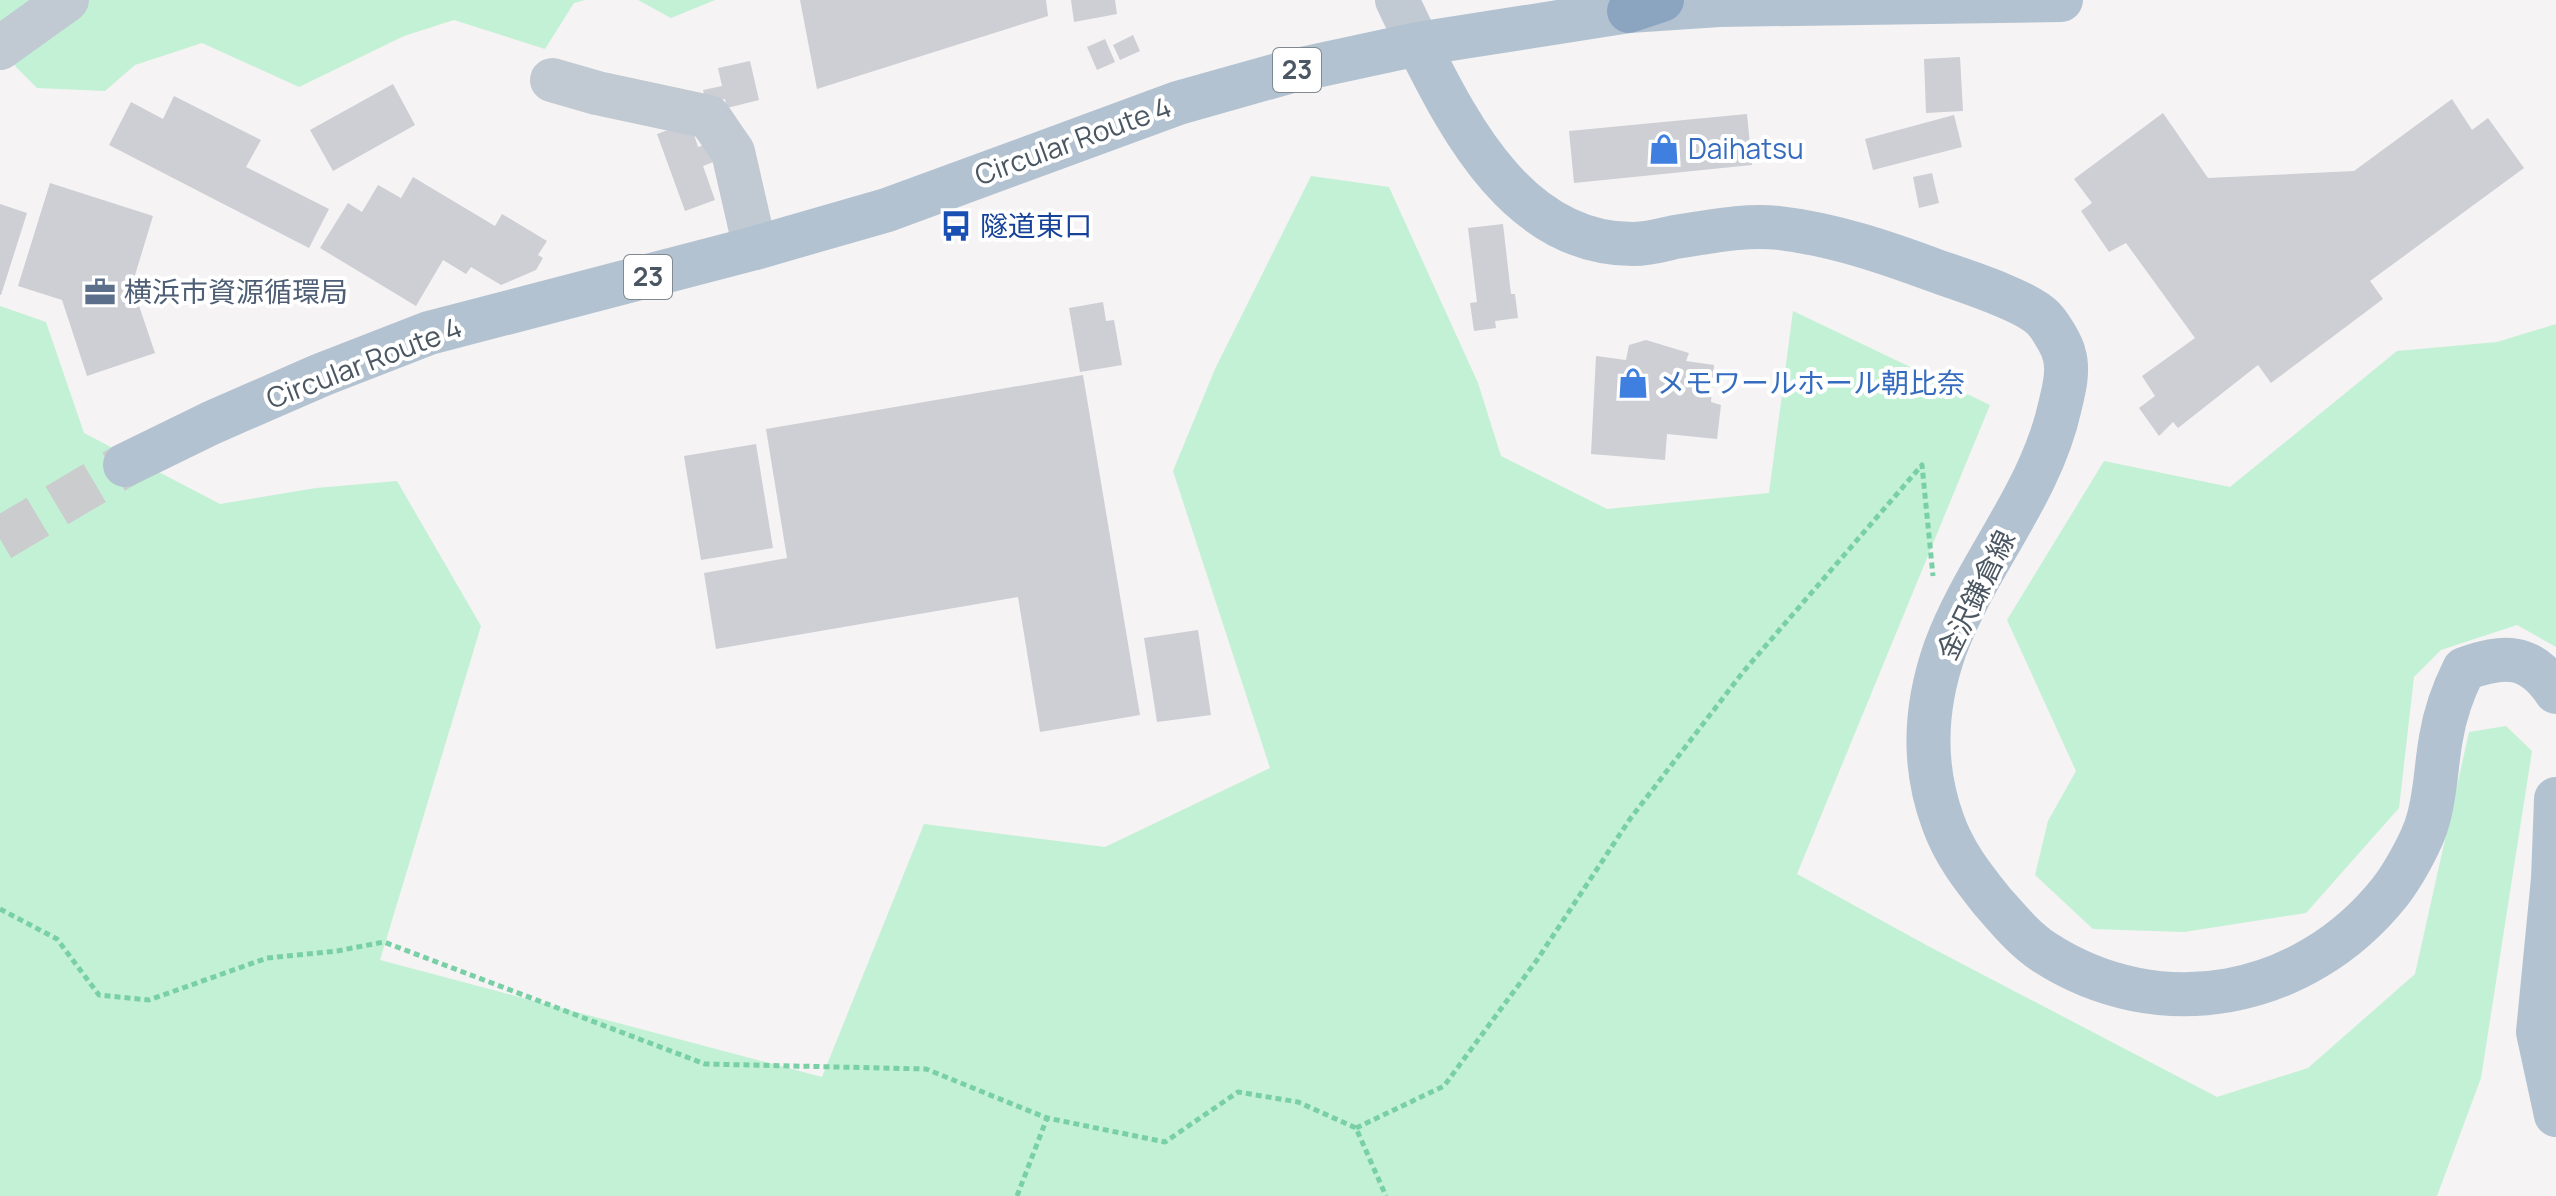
<svg xmlns="http://www.w3.org/2000/svg" width="2556" height="1196" viewBox="0 0 2556 1196" font-family="Manrope,'Noto Sans JP',sans-serif">
	<style>
		.green { fill: #c3f1d5 }
		.building { fill: #cdcfd5 }
		.lines { fill: none; stroke-linecap: round; stroke-linejoin: round }
		.major-tunnel { stroke: #caccce; stroke-width: 44; stroke-dasharray: 44 22; stroke-linecap: butt }
		.path { stroke: #7ad0a6; stroke-width: 5; stroke-dasharray: 6 4; stroke-linecap: butt }
		.minor { stroke: #c1cad2; stroke-width: 44 }
		.major { stroke: #b3c2d1; stroke-width: 44 }
		.highway { stroke: #8ba5c1; stroke-width: 44 }
		.labels { text-anchor: middle; stroke-width: 8; stroke-linejoin: round; paint-order: stroke }
		.shield { fill: #fff; stroke: #808990; stroke-width: 2 }
		.shield-label { font-size: 26px; font-weight: bold; fill: #4a5661 }
		.street-label { font-size: 28px; fill: #4a5661; stroke: #fff }
		.shop-label { font-size: 28px; fill: #366cbe; stroke: #fff; text-anchor: start }
		.transit-label { font-size: 28px; fill: #164399; stroke: #fff; text-anchor: start }
		.service-label { font-size: 28px; fill: #4e5e75; stroke: #fff; text-anchor: start }
	</style>
	<rect width="100%" height="100%" fill="#f5f3f3"/>
	<path class="green" d="M0,0H585L574,3L545,49L454,20L404,36L299,87L202,43L135,65L105,91L37,88L16,67L0,42Z
		M638,0H715L671,18Z
		M1311,176L1389,187L1478,383L1501,456L1607,509L1769,493L1793,311L1990,405L1797,874L1928,946L2217,1097L2308,1068L2415,974L2469,732L2506,726L2532,751L2481,1078L2437,1196H0V306L46,322L84,433L220,504L316,488L397,481L481,626L380,960L822,1077L924,824L1105,847L1270,768L1173,471L1215,369Z
		M2556,324V647L2517,625L2441,650L2414,677L2399,808L2306,913L2184,932L2093,929L2035,875L2048,821L2076,771L2007,620L2104,461L2230,487L2397,351L2497,342Z"/>
	<path class="building" d="M800,0H1046L1048,16L817,89Z
		M1071,0H1115L1117,14L1074,22Z
		M1133,35L1140,51L1120,60L1113,45Z
		M1105,39L1115,62L1097,70L1087,47Z
		M1960,57L1963,111L1926,113L1924,59Z
		M750,61L759,100L727,108L725,99L706,103L703,90L722,86L718,68Z
		M393,84L415,125L333,171L310,130Z
		M174,96L261,140L246,167L329,209L309,248L109,145L131,102L163,119Z
		M2452,99L2472,130L2488,118L2524,168L2370,281L2383,299L2271,383L2258,365L2178,428L2173,422L2159,436L2139,408L2155,396L2142,376L2195,338L2126,243L2109,252L2081,211L2092,203L2074,179L2163,113L2208,178L2354,171Z
		M1747,114L1752,165L1574,183L1569,131Z
		M1954,115L1962,147L1873,170L1865,139Z
		M690,122L698,147L710,143L716,161L703,166L715,200L685,211L657,134Z
		M1932,173L1939,203L1919,208L1913,177Z
		M413,177L495,226L502,214L547,241L538,255L543,258L536,270L501,285L471,267L466,274L443,260L416,306L320,248L348,203L362,212L378,185L401,198Z
		M50,183L153,216L132,285L155,353L87,376L62,300L18,286Z
		M0,204L27,213L1,295H0Z
		M1503,224L1511,294H1515L1518,318L1495,321L1496,328L1474,331L1470,303L1477,302L1468,228Z
		M1103,302L1106,321L1114,320L1122,365L1080,372L1069,308Z
		M1646,340L1689,353L1686,361L1714,365L1711,402L1721,405L1717,439L1667,434L1665,460L1591,454L1596,356L1626,360L1629,345Z
		M1083,375L1140,715L1040,732L1018,597L716,649L704,573L787,558L766,429Z
		M756,444L773,548L701,560L684,456Z
		M1198,630L1211,715L1157,722L1144,638Z"/>
	<g class="lines">
		<path class="major-tunnel" d="M0,539L125,465"/>
		<path class="path" d="M0,909L57,939L99,995L149,1000L267,958L337,951L384,942L705,1064L926,1069L1047,1118L1165,1142L1238,1092L1298,1102L1356,1128L1386,1196
			M1356,1128L1444,1086L1537,960L1630,819L1743,672L1922,465L1933,576
			M1017,1196L1047,1118"/>
		<path class="minor" d="M1397,0L1418,44
			M0,48L67,0
			M552,80L597,93L709,117L733,152L755,248"/>
		<path class="major" d="M1418,44C1461,131 1521,245 1634,244C1648,244 1662,240 1675,237C1709,232 1745,224 1779,228C1833,234 1888,253 1939,272C1965,281 2025,300 2043,318C2050,325 2062,345 2064,354C2069,370 2064,390 2060,406C2041,494 1976,565 1945,649C1925,706 1922,765 1943,822C1954,853 1972,876 1992,901C2008,919 2024,939 2044,952C2160,1027 2304,999 2389,893C2402,877 2423,840 2428,820C2436,793 2436,765 2441,738C2445,713 2453,691 2464,669C2504,655 2530,653 2556,692
			M125,465L211,423L321,375L429,333L755,248L887,210L1178,103L1288,72L1418,44L1629,11L1719,5L2061,0
			M2556,799L2553,879L2538,1032L2556,1115"/>
		<path class="highway" d="M1629,11L1662,0"/>
	</g>
	<defs>
		<symbol id="shop-bare" viewBox="-9 -9 18 18"><path d="M-5-2.5h2.3a2.7 3.5 0 0 1 5.4 0H5L5.5 6h-11ZM-1.5-2.5h3a1.5 2.3 0 0 0-3 0Z" fill="#3f7fe0" stroke="#fff" stroke-width="2.5" paint-order="stroke"/></symbol>
		<symbol id="bus-bare" viewBox="-9 -9 18 18"><path d="M-5-6H5V4H4V6H2V4H-2V6H-4V4H-5ZM-3.5-4V0h7V-4ZM-3.5 1.2v1.5H-2V1.2ZM2 1.2v1.5H3.5V1.2Z" fill="#1a4fb4" stroke="#fff" stroke-width="2.5" paint-order="stroke"/></symbol>
		<symbol id="office-bare" viewBox="-9 -9 18 18"><path d="M-6-3h4V-5.5h4V-3h4V5H-6ZM-1-4.5V-3h2v-1.5ZM-6 0V1H6V0Z" fill="#5c6f8a" stroke="#fff" stroke-width="2.5" paint-order="stroke"/></symbol>
	</defs>
	<g fill-rule="evenodd">
		<use href="#shop-bare" x="1642" y="127" width="44" height="44"/>
		<use href="#bus-bare" x="934" y="204" width="44" height="44"/>
		<use href="#office-bare" x="78" y="270" width="44" height="44"/>
		<use href="#shop-bare" x="1611" y="361" width="44" height="44"/>
	</g>
	<g class="labels">
		<g class="shield">
			<rect x="1273" y="48" width="48" height="44" rx="6"/>
			<rect x="624" y="255" width="48" height="44" rx="6"/>
		</g>
		<g class="shield-label">
			<text x="1297" y="79">23</text>
			<text x="648" y="286">23</text>
		</g>
		<g class="street-label">
			<text transform="translate(1073 141) rotate(-20)" y="10">Circular Route 4</text>
			<text transform="translate(364 363) rotate(-21)" y="10">Circular Route 4</text>
			<text transform="translate(1976 595) rotate(-64)" y="10">金沢鎌倉線</text>
		</g>
		<g class="shop-label">
			<text x="1688" y="159">Daihatsu</text>
			<text x="1657" y="393">メモワールホール朝比奈</text>
		</g>
		<g class="transit-label">
			<text x="980" y="236">隧道東口</text>
		</g>
		<g class="service-label">
			<text x="124" y="302">横浜市資源循環局</text>
		</g>
	</g>
</svg>
